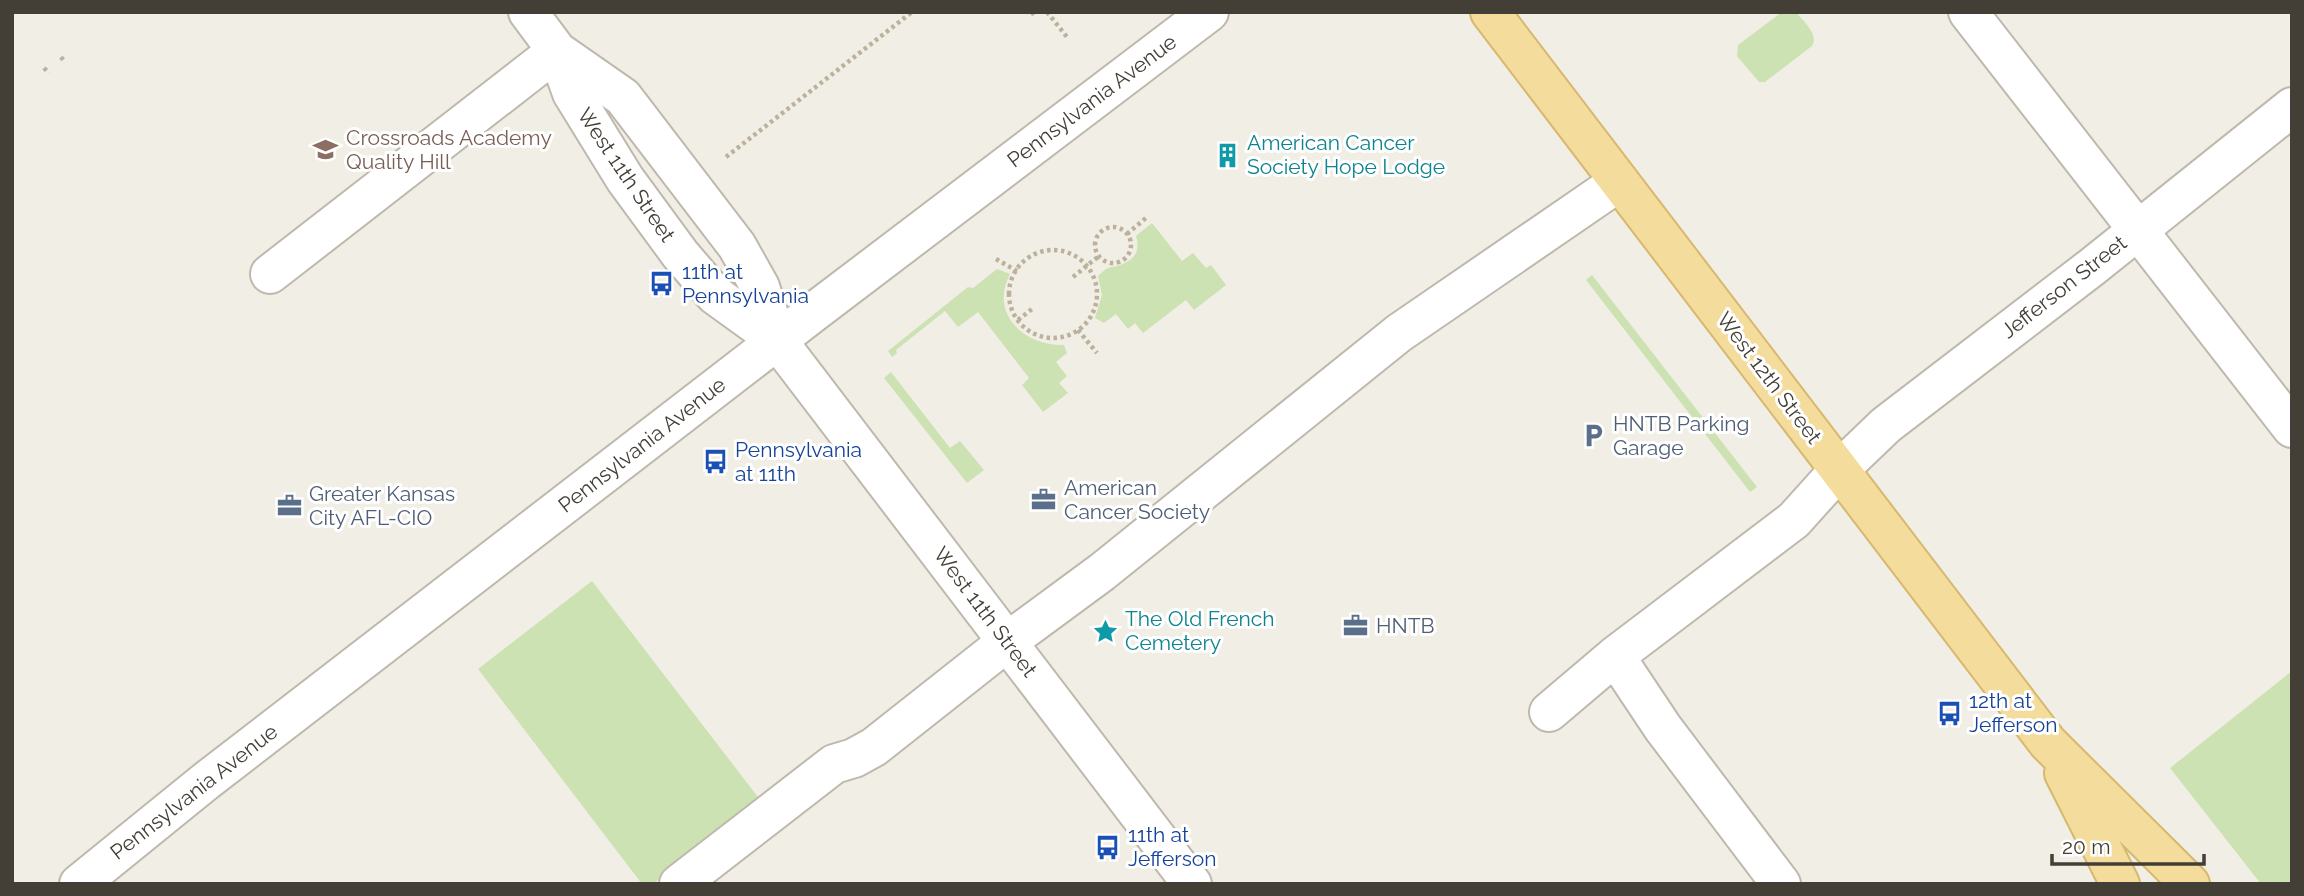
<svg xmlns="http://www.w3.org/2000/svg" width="2304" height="896" viewBox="0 0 2304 896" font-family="Raleway,sans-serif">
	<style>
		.green { fill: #cce2b3 }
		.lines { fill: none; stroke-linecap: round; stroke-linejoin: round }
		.minor-casing { stroke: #bfb8ad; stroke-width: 42 }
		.major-casing { stroke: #d7b86e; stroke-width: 42 }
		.path { stroke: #bcb19c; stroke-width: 4.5; stroke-dasharray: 3.5 3.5; stroke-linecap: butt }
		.minor { stroke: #fff; stroke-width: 38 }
		.major { stroke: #f4dc9d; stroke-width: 38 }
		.labels { text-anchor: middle; stroke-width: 6; stroke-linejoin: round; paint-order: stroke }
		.street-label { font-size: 21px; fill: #433e36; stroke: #fff }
		.education-label { font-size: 21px; fill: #785e54; stroke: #fff; text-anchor: start }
		.culture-label { font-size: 21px; fill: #0d838f; stroke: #fff; text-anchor: start }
		.transit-label { font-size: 21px; fill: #164399; stroke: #fff; text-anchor: start }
		.service-label { font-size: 21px; fill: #4e5e75; stroke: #fff; text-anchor: start }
	</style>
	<rect width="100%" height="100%" fill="#f1eee6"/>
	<path class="green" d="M1782,12H1796C1804,22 1819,34 1812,46L1765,82H1759L1737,56L1738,45Z
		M1152,223L1182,261L1193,253L1206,268L1211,265L1226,285L1194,310L1186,300L1143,333L1135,323L1128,329L1116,314L1104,323L1095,318L1102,295L1098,276C1102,272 1107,267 1113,267C1129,263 1142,256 1136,236Z
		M997,269L1010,274C989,314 1024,346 1064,345L1067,353L1056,362L1067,376L1059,383L1068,393L1043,412L1022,385L1029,378L978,312L958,327L945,311L896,350L897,353L892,357L888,351L968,287L973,288Z
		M1592,275L1757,487L1750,492L1586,280Z
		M891,372L950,448L960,441L984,470L967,483L884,378Z
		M592,581L761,801L653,884H642L478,669Z
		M2292,671V884H2261L2170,768Z"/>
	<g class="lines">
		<defs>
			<path id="minor" d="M528,12L557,51L572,93L625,179L680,254L715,295L777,340L1192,884
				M1968,12L2292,428
				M557,51L623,97L737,246L760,287L777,340
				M270,274L557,51
				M1615,656L1663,728L1781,884
				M1549,712L1615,656L1794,520L1839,470L1886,425L2092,267L2292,107
				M79,884L206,781L814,312L1209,12
				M679,884L834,764L854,758L874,747L1007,642L1102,572L1399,333L1619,182"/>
			<path id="major" d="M1490,12L2048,743L2190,884
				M2064,773L2120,884"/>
		</defs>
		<use href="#minor" class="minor-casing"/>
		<use href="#major" class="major-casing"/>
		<path class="path" d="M1032,12L1034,15L1037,12
			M1047,12L1067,37
			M61,57L64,61
			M44,68L49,73
			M726,157L912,12
			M1095 245a18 18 0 1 1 36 0a18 18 0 1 1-36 0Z
			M1127,234L1147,217
			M1009 294a44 44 0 1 1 88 0a44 44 0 1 1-88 0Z
			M996,259L1017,271
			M1073,277L1099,256
			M1018,320L1032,309
			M1078,330L1097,353"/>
		<use href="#minor" class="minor"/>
		<use href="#major" class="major"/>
	</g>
	<defs>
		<symbol id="school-bare" viewBox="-9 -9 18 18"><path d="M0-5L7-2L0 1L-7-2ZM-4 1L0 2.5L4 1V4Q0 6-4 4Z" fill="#8d6e63" stroke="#fff" stroke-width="2.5" paint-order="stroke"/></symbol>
		<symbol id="building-bare" viewBox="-9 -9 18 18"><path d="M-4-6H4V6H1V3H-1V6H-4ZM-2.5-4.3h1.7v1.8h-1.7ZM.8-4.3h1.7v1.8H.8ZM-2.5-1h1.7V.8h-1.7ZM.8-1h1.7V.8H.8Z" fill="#0f9aa8" stroke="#fff" stroke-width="2.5" paint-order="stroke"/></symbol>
		<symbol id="bus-bare" viewBox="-9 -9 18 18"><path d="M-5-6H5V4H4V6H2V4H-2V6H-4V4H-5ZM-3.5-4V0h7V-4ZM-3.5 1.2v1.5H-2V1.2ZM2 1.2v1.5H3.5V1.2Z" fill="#1a4fb4" stroke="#fff" stroke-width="2.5" paint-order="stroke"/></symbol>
		<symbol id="parking-bare" viewBox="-9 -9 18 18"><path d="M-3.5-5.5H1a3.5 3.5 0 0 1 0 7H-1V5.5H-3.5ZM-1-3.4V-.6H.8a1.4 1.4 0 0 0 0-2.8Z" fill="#5c6f8a" stroke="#fff" stroke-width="2.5" paint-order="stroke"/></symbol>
		<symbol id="office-bare" viewBox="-9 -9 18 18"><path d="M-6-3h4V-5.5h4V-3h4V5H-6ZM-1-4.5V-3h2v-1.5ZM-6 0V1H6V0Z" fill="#5c6f8a" stroke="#fff" stroke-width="2.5" paint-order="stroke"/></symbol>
		<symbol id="sight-bare" viewBox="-9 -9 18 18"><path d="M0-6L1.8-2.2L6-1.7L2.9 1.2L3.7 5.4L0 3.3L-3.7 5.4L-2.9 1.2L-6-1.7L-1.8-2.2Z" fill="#0f9aa8" stroke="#fff" stroke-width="2.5" paint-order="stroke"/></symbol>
	</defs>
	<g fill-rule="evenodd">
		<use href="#school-bare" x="308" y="132" width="35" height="35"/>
		<use href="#building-bare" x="1210" y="138" width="35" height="35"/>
		<use href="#bus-bare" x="644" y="266" width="35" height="35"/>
		<use href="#parking-bare" x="1576" y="418" width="35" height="35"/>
		<use href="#bus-bare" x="698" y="444" width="35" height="35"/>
		<use href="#office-bare" x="1026" y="482" width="35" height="35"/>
		<use href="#office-bare" x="272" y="488" width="35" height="35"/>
		<use href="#office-bare" x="1338" y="608" width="35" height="35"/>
		<use href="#sight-bare" x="1088" y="614" width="35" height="35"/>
		<use href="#bus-bare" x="1932" y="696" width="35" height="35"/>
		<use href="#bus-bare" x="1090" y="830" width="35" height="35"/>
	</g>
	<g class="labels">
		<g class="street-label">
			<text transform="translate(1092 101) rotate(-37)" y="7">Pennsylvania Avenue</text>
			<text transform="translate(626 175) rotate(56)" y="7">West 11th Street</text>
			<text transform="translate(2064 287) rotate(-38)" y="7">Jefferson Street</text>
			<text transform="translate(1769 378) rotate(53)" y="7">West 12th Street</text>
			<text transform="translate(642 445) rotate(-38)" y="7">Pennsylvania Avenue</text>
			<text transform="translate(985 612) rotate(53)" y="7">West 11th Street</text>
			<text transform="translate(194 792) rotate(-38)" y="7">Pennsylvania Avenue</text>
		</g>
		<g class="education-label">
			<text x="346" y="145">Crossroads Academy<tspan x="346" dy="24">Quality Hill</tspan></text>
		</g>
		<g class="culture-label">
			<text x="1247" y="150">American Cancer<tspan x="1247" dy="24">Society Hope Lodge</tspan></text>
			<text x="1125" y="626">The Old French<tspan x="1125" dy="24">Cemetery</tspan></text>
		</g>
		<g class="transit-label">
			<text x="682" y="279">11th at<tspan x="682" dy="24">Pennsylvania</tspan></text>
			<text x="735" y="457">Pennsylvania<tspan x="735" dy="24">at 11th</tspan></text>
			<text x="1969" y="708">12th at<tspan x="1969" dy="24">Jefferson</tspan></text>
			<text x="1128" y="842">11th at<tspan x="1128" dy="24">Jefferson</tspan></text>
		</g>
		<g class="service-label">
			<text x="1613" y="431">HNTB Parking<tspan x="1613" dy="24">Garage</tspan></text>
			<text x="1064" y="495">American<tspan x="1064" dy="24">Cancer Society</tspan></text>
			<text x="309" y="501">Greater Kansas<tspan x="309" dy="24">City AFL-CIO</tspan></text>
			<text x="1376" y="633">HNTB</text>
		</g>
	</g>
	<rect width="2304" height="896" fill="none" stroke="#433e36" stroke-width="28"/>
	<path d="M2052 854v10h152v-10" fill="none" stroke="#433e36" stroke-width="3.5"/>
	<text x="2062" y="854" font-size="21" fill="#433e36" stroke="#ffffff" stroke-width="5" paint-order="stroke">20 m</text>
</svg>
